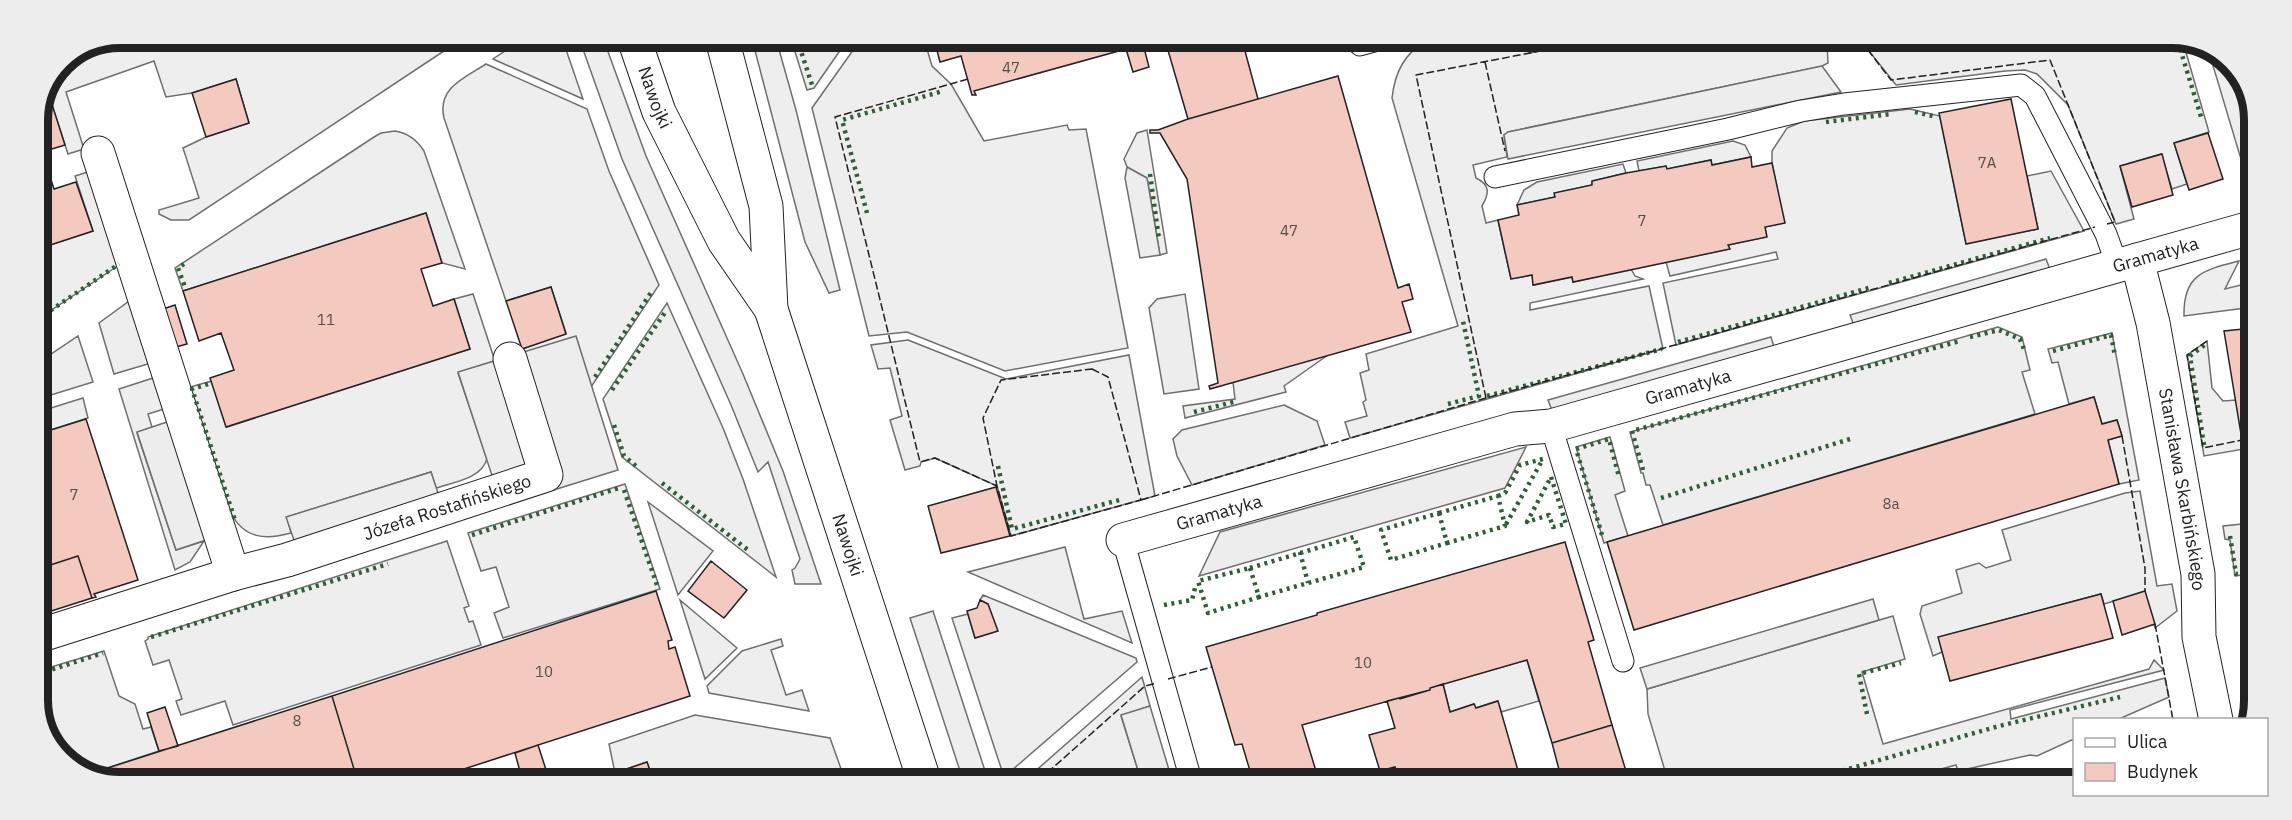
<svg xmlns="http://www.w3.org/2000/svg" width="2292" height="820" viewBox="0 0 2292 820" font-family="'IBM Plex Sans',sans-serif">
	<style>
		.grass { fill: #eee; stroke: #6f6f6f; stroke-width: 1.5 }
		.parking { fill: #ededed; stroke: #6f6f6f; stroke-width: 1.5 }
		.building { fill: #f3c9c0; stroke: #222; stroke-width: 1.5 }
		.lines { fill: none; stroke-linecap: round; stroke-linejoin: round }
		.service-casing { stroke: #222; stroke-width: 23 }
		.minor-casing { stroke: #222; stroke-width: 35 }
		.secondary-casing { stroke: #222; stroke-width: 35 }
		.service { stroke: #fff; stroke-width: 21 }
		.minor { stroke: #fff; stroke-width: 33 }
		.secondary { stroke: #fff; stroke-width: 33 }
		.hedge { stroke: #2f5e38; stroke-width: 4.5; stroke-dasharray: 3 4.5; stroke-linecap: butt }
		.fence { stroke: #222; stroke-width: 1.5; stroke-dasharray: 8 3; stroke-linecap: butt }
		.labels { text-anchor: middle; stroke-width: 4.5; stroke-linejoin: round; paint-order: stroke }
		.number-label { font-size: 15px; fill: #564c4a }
		.street-label { font-size: 18px; fill: #222; stroke: #fff }
		.rim { fill: none; stroke: #222; stroke-width: 8 }
	</style>
	<rect width="100%" height="100%" fill="#fff"/>
	<path class="grass" d="M120,38H432L450,47L189,220H171L159,214V210L199,198L183,148L206,137L249,123L236,79L192,93L166,97L154,61L66,92L84,149L68,154L48,93L62,62Z
		M524,38H562L583,99L493,59Z
		M579,38H603L646,156L743,374L783,471L821,584H795L792,570L795,568L800,559L768,462L758,472L731,405L622,159Z
		M752,39H776L796,110L840,290L829,293L805,242Z
		M791,39H848L814,88L807,90Z
		M861,39H924L932,66L951,84L984,141L1067,125L1069,130L1086,129L1128,348L1005,371L907,332L869,336L812,108Z
		M1427,40H1516L1517,44L1527,41L1530,53L1592,41H1831L1827,44L1828,63L1822,66L1508,132L1504,135L1507,157L1473,165L1476,178C1491,185 1489,194 1482,206L1486,223L1498,220L1511,279L1532,275L1534,285L1572,277L1573,282L1631,269L1635,276L1643,279L1530,303V310L1649,286L1663,349L1350,438L1345,422L1367,416L1363,402L1366,400L1360,373L1369,370L1366,354L1458,326L1392,98C1395,72 1404,54 1427,40Z
		M1861,41L2183,42L2209,132L2174,143L2187,184L2172,189L2161,154L2120,166L2134,219L2116,224L2068,105L2037,74L2025,70L2005,71L1896,85Z
		M2208,49L2237,70L2254,115V185L2249,186Z
		M486,64L587,109L609,171L659,285L591,387L576,337L523,353L522,349L566,333L551,287L506,301L444,118C437,88 464,78 486,64Z
		M1910,109L1940,116L1966,243L2038,229L2027,176L2051,171L2084,231L1676,345L1663,283L1778,259L1776,252L1670,276L1666,262L1729,249L1728,245L1766,237L1765,227L1784,223L1772,163V151L1787,128L1804,121Z
		M1147,130L1167,253L1160,255L1147,178L1127,167L1124,159L1137,133Z
		M395,131C408,133 417,140 424,151L465,269L442,263L426,213L183,291L175,268L374,137L381,133Z
		M1733,141L1745,145L1751,157L1712,165L1711,160L1667,169L1666,166L1639,171L1637,161Z
		M1623,164L1626,173L1592,181V185L1555,193V197L1517,205L1524,190L1537,182Z
		M91,171L119,265L38,319V249L93,231L75,176Z
		M2239,261L2225,289L2253,282V307L2184,316C2183,274 2204,270 2239,261Z
		M473,294L495,361L458,373L487,459C481,479 454,482 436,488L431,472L287,517L291,533C266,540 244,539 231,513L190,387L212,381L227,427L470,349L454,299Z
		M132,299L151,363L114,374L99,323Z
		M667,303L723,428L743,479L776,577L622,457L603,399Z
		M1998,327L2022,337L2030,370L2022,372L2035,414L1663,525L1650,485H1646L1643,473H1641L1630,432Z
		M2112,333L2139,480L2119,484L2108,440L2122,436L2117,420L2102,424L2094,397L2069,404L2058,362L2052,363L2048,349Z
		M78,336L93,382L38,399V363Z
		M908,340L1006,379L1129,355L1155,496L1011,536L997,486L935,458L921,462L920,466L905,470L890,420L902,416L890,368L878,369L871,345Z
		M2207,341L2212,388L2223,401L2236,400L2244,449L2204,456L2187,355Z
		M1328,355L1284,386L1286,392L1185,418L1183,406L1235,399L1233,382Z
		M153,378L164,409L148,414L152,427L137,433L176,550L204,541L190,562L175,570L119,389Z
		M83,398L88,418L38,434V412Z
		M1284,405L1317,421L1325,445L1192,485L1177,456L1173,439L1182,430Z
		M1610,437L1625,491L1615,495L1628,536L1604,543L1576,447Z
		M625,484L660,589L503,638L494,613L509,607L496,567L481,571L468,533Z
		M2140,491L2157,586L2172,584L2177,611L2155,628L2145,592L2104,604L2101,594L1940,637L1942,652L1933,656L1920,614L1922,606L1962,593L1956,570L1979,563L1986,568L2011,560L2002,530L2125,493Z
		M648,502L713,551L678,595Z
		M2252,523L2251,574L2235,576L2230,540L2225,539L2223,526Z
		M447,541L469,606L464,608L469,622L473,621L481,645L233,725L225,701L181,715L176,701L182,699L169,660L153,665L145,641L148,639V637Z
		M1065,547L1084,619L1122,611L1132,643L968,572Z
		M983,595L1136,658L1137,662L1004,777L952,618L968,614L975,638L997,631L988,604L980,600Z
		M680,600L737,648L705,679Z
		M933,611L988,780H963L910,618Z
		M1893,616L1905,659L1862,672L1883,744L2149,669L2154,660L2164,670L2010,710L2011,719L2165,678L2169,697L2119,719L2074,720V739L2037,756L2030,755L1958,771L1956,765L1894,782L1668,781L1648,714L1647,689Z
		M781,639L783,646L771,650L786,695L802,690L809,711L709,693L707,686L742,651Z
		M104,651L119,696L135,704L143,729L151,727L159,751L89,774L55,750L38,705V671Z
		M1527,660L1539,701L1501,712L1497,701L1476,708L1474,704L1450,712L1443,684Z
		M1142,677L1150,706L1121,716L1141,780H1029L1032,774Z
		M695,715L830,738L845,780L653,779L647,762L615,773L609,744Z"/>
	<path class="parking" d="M1526,40L1592,41L1529,53Z
		M1822,66L1841,92L1508,159L1504,135L1508,132Z
		M1127,167L1147,178L1160,255L1140,258L1125,178Z
		M2046,259L2051,272L1855,328L1850,315Z
		M1185,294L1199,389L1164,394L1149,308L1157,299Z
		M576,336L618,470L502,506L458,372Z
		M1771,337L1775,350L1553,413L1548,400Z
		M170,421L209,539L176,550L137,432Z
		M1526,447L1505,488L1199,576L1220,532Z
		M431,472L439,496L295,543L286,517Z
		M1873,599L1879,620L1647,689L1640,668Z
		M1150,706L1172,780H1141L1121,715Z"/>
	<path class="building" d="M934,39L1158,40L1143,44L1149,67L1133,72L1126,49L974,91L976,95H972L961,56L940,62Z
		M1165,40H1242L1258,99L1188,119Z
		M1338,76L1398,288L1409,284L1413,299L1402,302L1411,332L1210,389L1209,386L1218,383L1187,179L1160,133H1150V130H1158L1188,119Z
		M236,79L249,123L206,137L192,93Z
		M49,95L65,145L42,152L54,189L76,182L93,231L38,249V115L47,96Z
		M2011,99L2038,229L1966,244L1939,113Z
		M2208,133L2223,179L2189,190L2174,143Z
		M2162,154L2173,195L2132,207L2120,166Z
		M1751,157L1752,167L1772,163L1785,223L1765,227L1767,237L1728,245L1730,249L1573,282L1572,277L1533,285L1532,275L1511,279L1498,220L1519,215L1517,205L1555,197L1554,193L1592,185V181L1626,173L1666,166L1667,169L1711,160L1712,165Z
		M426,213L442,263L421,269L433,306L454,299L470,349L226,427L210,378L234,370L221,333L199,341L183,291Z
		M551,287L566,334L522,349L506,301Z
		M175,305L187,344L176,347L163,309Z
		M2253,328L2252,439L2242,440L2224,331Z
		M2094,397L2102,424L2117,420L2122,436L2108,440L2119,484L1634,630L1607,542Z
		M86,419L138,580L94,594L96,597L92,598L78,556L38,569V434Z
		M2252,439V492L2242,440Z
		M996,487L1010,536L941,553L928,506Z
		M1565,542L1594,640L1588,642L1612,725L1552,743L1527,660L1430,688V690L1400,699L1399,698L1302,725L1319,781H1253L1242,744L1235,745L1206,647L1317,615V613Z
		M78,556L92,598L45,613L38,590V569Z
		M711,561L747,590L724,618L688,591Z
		M656,591L672,640L668,641L669,649L675,647L690,696L433,779H357L332,696Z
		M2145,591L2155,624L2122,635L2113,601Z
		M2101,594L2113,638L1950,681L1938,637Z
		M980,600L988,604L998,631L975,638L967,611L977,608Z
		M1443,684L1450,712L1474,704L1476,708L1498,701L1521,781H1400L1395,767L1383,770L1386,781H1383L1369,735L1395,728L1387,701L1430,690V688Z
		M332,696L357,779L94,778L89,774Z
		M165,707L178,746L159,751L147,713Z
		M1612,725L1629,781H1562L1552,743Z
		M538,745L549,779H522L515,753Z
		M647,762L653,779H617L615,773Z"/>
	<g class="lines">
		<defs>
			<path id="service" d="M1360,45L1378,40
				M1495,177L1728,129L1801,111L1844,104L2021,85L2035,96L2106,234L2117,265
				M1551,426L1623,661
				M1123,540L1191,780"/>
			<g id="minor">
				<path d="M98,153L233,574"/>
				<path id="s1" d="M2137,260L2153,323L2198,574L2199,637L2216,720"/>
				<path id="s2" d="M1123,540L1515,429L1551,426L2254,227"/>
				<path id="s3" d="M38,636L233,574L287,560L546,475L510,359"/>
			</g>
			<g id="secondary">
				<path id="s4" d="M634,39L659,112L724,241L771,309"/>
				<path id="s5" d="M722,39L766,206L771,309L924,780"/>
			</g>
		</defs>
		<use href="#service" class="service-casing"/>
		<use href="#minor" class="minor-casing"/>
		<use href="#secondary" class="secondary-casing"/>
		<use href="#service" class="service"/>
		<use href="#minor" class="minor"/>
		<use href="#secondary" class="secondary"/>
		<path class="hedge" d="M797,39L812,85
			M2178,42L2202,120
			M1915,112L1937,117
			M1826,122L1891,114
			M1150,174L1159,239
			M867,213L842,120L943,91
			M184,264L178,268L185,287
			M1889,283L2050,238
			M38,319L119,264
			M1970,337L1999,330L2020,339L2025,352
			M1678,342L1872,287
			M2053,351L2111,335L2115,356
			M595,377L652,291
			M208,384L192,389L235,520
			M612,390L666,311
			M1487,396L1662,349
			M1448,404L1479,396L1463,321
			M1194,412L1237,401
			M614,425L624,456L636,466
			M2204,445L2190,356L2206,344
			M998,466L1012,529L1123,499
			M1643,470L1632,431L1960,341
			M1551,477L1566,524L1553,527L1549,515L1527,522Z
			M662,483L748,550
			M624,490L658,588
			M1498,496L1505,493L1520,465L1543,459L1505,526
			M1661,498L1850,439
			M1439,513L1447,543L1391,560L1381,530Z
			M1439,513L1498,496L1505,526L1447,543
			M472,535L619,488
			M1602,535L1576,449L1609,439L1619,477
			M2230,536L2236,574L2249,572
			M1300,552L1308,583
			M1250,568L1354,537L1364,567L1259,597
			M1250,568L1259,597L1208,613L1198,581Z
			M1164,605L1192,600L1195,588
			M151,637L388,564
			M38,674L103,653
			M1867,714L1859,674L1901,663
			M1806,781L1999,726L2120,697"/>
		<path class="fence" d="M1861,41L1891,80L2050,60L2115,222L2107,224
			M1485,62L1505,151
			M968,79L835,117L920,462L935,458L997,486
			M2207,341L2187,355L2203,448L2242,440
			M1092,369L1108,377L1141,500L1011,536L997,486L983,418L1001,380Z
			M1486,398L1416,75L1592,41
			M2122,436L2145,568V591
			M1141,500L1486,398L2095,227
			M2155,624L2173,720
			M1168,679L1212,667
			M1039,780L1145,686L1157,683"/>
	</g>
	<g class="labels">
		<g class="number-label">
			<text x="1011" y="73">47</text>
			<text x="1987" y="168">7A</text>
			<text x="1642" y="226">7</text>
			<text x="1289" y="236">47</text>
			<text x="326" y="325">11</text>
			<text x="74" y="500">7</text>
			<text x="1891" y="509">8a</text>
			<text x="1363" y="668">10</text>
			<text x="544" y="677">10</text>
			<text x="297" y="726">8</text>
		</g>
		<g class="street-label">
			<text dy="6" stroke="none"><textPath href="#s4" startOffset="62">Nawojki</textPath></text>
			<text dy="6" stroke="none"><textPath href="#s2" startOffset="1072">Gramatyka</textPath></text>
			<text dy="6" stroke="none"><textPath href="#s2" startOffset="586">Gramatyka</textPath></text>
			<text dy="6" stroke="none"><textPath href="#s1" startOffset="234">Stanisława Skarbińskiego</textPath></text>
			<text dy="6" stroke="none"><textPath href="#s3" startOffset="429">Józefa Rostafińskiego</textPath></text>
			<text dy="6" stroke="none"><textPath href="#s2" startOffset="100">Gramatyka</textPath></text>
			<text dy="6" stroke="none"><textPath href="#s5" startOffset="524">Nawojki</textPath></text>
		</g>
	</g>
	<path d="M0 0H2292V820H0ZM120 48H2172A72 72 0 0 1 2244 120V700A72 72 0 0 1 2172 772H120A72 72 0 0 1 48 700V120A72 72 0 0 1 120 48Z" fill="#ededed" fill-rule="evenodd"/>
	<path class="rim" d="M120 48H2172A72 72 0 0 1 2244 120V700A72 72 0 0 1 2172 772H120A72 72 0 0 1 48 700V120A72 72 0 0 1 120 48Z"/>
	<rect x="2073" y="718" width="195" height="78" fill="#ffffff" stroke="#a7a7a7" stroke-width="1.5"/>
	<rect x="2085" y="738" width="30" height="9" fill="#ffffff" stroke="#a7a7a7" stroke-width="1.5"/>
	<text x="2127" y="748" font-size="18" fill="#222222">Ulica</text>
	<rect x="2085" y="763" width="30" height="18" fill="#f3c9c0" stroke="#a7a7a7" stroke-width="1.5"/>
	<text x="2127" y="778" font-size="18" fill="#222222">Budynek</text>
</svg>
